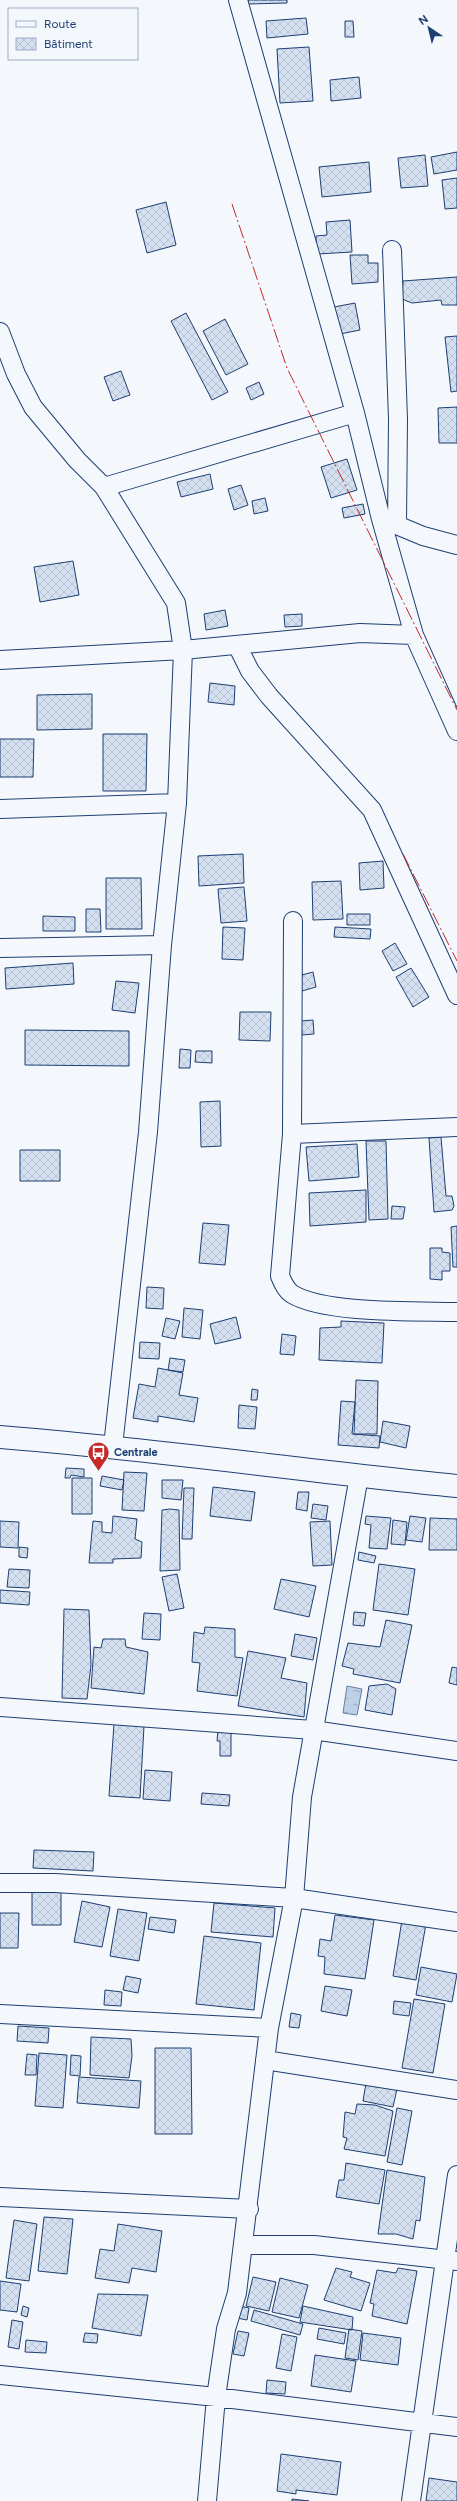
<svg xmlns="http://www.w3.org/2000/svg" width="457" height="2501" viewBox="0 0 457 2501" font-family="Figtree,sans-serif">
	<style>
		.water { fill: url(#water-ripples); stroke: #687fa3 }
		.building { fill: url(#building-cross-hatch); stroke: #1d3f73 }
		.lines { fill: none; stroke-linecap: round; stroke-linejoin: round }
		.minor-casing { stroke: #1d3f73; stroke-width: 20 }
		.trunk-casing { stroke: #1d3f73; stroke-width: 24 }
		.minor { stroke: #f4f7fb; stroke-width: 18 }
		.trunk { stroke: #f4f7fb; stroke-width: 22 }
		.power { stroke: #c62828; stroke-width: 1; stroke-dasharray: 14 3 2 3; stroke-linecap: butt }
		.labels { text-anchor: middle; stroke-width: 3; stroke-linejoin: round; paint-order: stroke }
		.poi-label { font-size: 11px; font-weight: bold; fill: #1d3f73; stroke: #f4f7fb; text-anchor: start }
	</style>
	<defs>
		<pattern id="water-ripples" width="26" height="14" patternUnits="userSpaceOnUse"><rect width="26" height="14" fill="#bed0e5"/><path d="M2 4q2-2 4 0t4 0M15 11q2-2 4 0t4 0" fill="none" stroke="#9aaabe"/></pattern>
		<pattern id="building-cross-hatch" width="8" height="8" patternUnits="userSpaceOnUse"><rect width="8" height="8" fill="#d5e0f0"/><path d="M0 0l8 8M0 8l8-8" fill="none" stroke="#b6c1d1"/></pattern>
	</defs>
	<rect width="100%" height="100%" fill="#f4f7fb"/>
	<path class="water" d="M347,1686L362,1689L357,1715L343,1713Z"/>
	<path class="building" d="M248,0H287V3L248,4Z
		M306,18L308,34L267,38L266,21Z
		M345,21H353L354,37H345Z
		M309,47L313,101L280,103L277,49Z
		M359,77L361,98L331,101L330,80Z
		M457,152V170L434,174L431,157Z
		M425,155L428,186L401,188L398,158Z
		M369,162L371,192L322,197L319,167Z
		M457,178V208L445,209L442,180Z
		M166,202L176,245L147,253L136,210Z
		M350,220L352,252L317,254L316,236L327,235L326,222Z
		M350,255H368V263H378V282L352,284Z
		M457,277V305H442L441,300L412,303L402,299L403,281Z
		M355,303L360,330L340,334L334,307Z
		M186,313L228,392L212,400L171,321Z
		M225,319L248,364L226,375L203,331Z
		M457,336V391L451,392L445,337Z
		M121,371L130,395L113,401L104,377Z
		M259,382L264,394L251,400L246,388Z
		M457,407V443H439L438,408Z
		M347,459L357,490L331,498L321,467Z
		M210,474L213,489L181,497L177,482Z
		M241,485L248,505L234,510L228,489Z
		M265,498L268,511L254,514L252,501Z
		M363,504L365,514L344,518L342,508Z
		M73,561L79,595L40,602L34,567Z
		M225,610L228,626L206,630L204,614Z
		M302,614V626L285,627L284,615Z
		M210,683L235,686L234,705L208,702Z
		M92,694V729L37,730V695Z
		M103,734H147L146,791H103Z
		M0,739H34L33,777H0Z
		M243,854L244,883L199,886L198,856Z
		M383,861L384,888L360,890L359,863Z
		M106,878H141L142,929H106Z
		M341,881L343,919L313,920L312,882Z
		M244,887L247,921L221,923L218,889Z
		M86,909H100L101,932H86Z
		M347,914H370V925H347Z
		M43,916L75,917V931H43Z
		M223,927L245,928L243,960L222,959Z
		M335,927L371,929L370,939L334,937Z
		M395,943L407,964L393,971L382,951Z
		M73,963L74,984L6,989L5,968Z
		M411,968L429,997L413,1007L396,977Z
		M313,972L316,987L302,991L298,976Z
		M116,981L139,983L135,1013L112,1010Z
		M240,1012H271L270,1041L239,1040Z
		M313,1020L314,1034L302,1035L301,1021Z
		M25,1030L129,1031V1066L25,1065Z
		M180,1049L191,1050L190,1068H179Z
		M196,1051H212V1063L195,1062Z
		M220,1101L221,1146L201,1147L200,1102Z
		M441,1137L446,1196H452L454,1206L452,1210L434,1212L429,1138Z
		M366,1141H386L388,1219L369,1220Z
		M357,1144L359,1177L309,1181L306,1147Z
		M20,1150H60V1181H20Z
		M366,1190V1222L310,1226L309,1193Z
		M392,1206L405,1207L403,1219H391Z
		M203,1223L229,1225L225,1265L199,1263Z
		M457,1226V1267H453L451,1227Z
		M430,1248H442V1252L450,1253V1271H442V1280L430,1279Z
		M147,1287L164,1288L163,1309L146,1308Z
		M184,1308L203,1310L200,1339L182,1337Z
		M236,1317L241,1338L215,1344L210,1324Z
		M166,1318L180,1321L175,1339L162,1336Z
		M341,1321L384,1323L382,1363L319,1360L320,1328L341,1327Z
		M282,1334L296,1336L294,1355L280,1354Z
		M140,1342L160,1343L159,1359L139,1358Z
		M170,1358L185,1360L183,1372L168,1370Z
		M158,1368L183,1373L179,1395L198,1398L194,1422L158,1416V1422L133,1418L139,1384L155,1387Z
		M356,1380L378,1381L377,1434H354Z
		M252,1389L258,1390L257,1400H251Z
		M341,1401L355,1402L352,1434L380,1436L379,1448L338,1445Z
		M239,1405L257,1407L255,1429L238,1428Z
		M383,1421L410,1426L406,1448L380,1442Z
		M66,1468L84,1469V1477L71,1475L70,1478H65Z
		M124,1472L147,1473L144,1511L122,1510Z
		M102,1476L124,1480L122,1490L100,1486Z
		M72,1478H92V1514H72Z
		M162,1480H183L181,1500L162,1498Z
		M213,1487L255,1492L251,1521L210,1516Z
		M184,1488H194L192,1539H182Z
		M298,1492H309L307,1511L296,1509Z
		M313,1504L328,1506L326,1520L311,1518Z
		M170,1509L179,1510L180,1570L160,1571L162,1510Z
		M113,1516L137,1519L135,1539L142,1542L141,1558L113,1559V1563H89L93,1521L102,1522V1532L112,1533Z
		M366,1516L391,1518L387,1549L369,1548L371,1525L365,1524Z
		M410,1516L426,1518L422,1542L406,1540Z
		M430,1518L457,1519V1550H429Z
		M393,1520L407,1522L405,1545L391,1544Z
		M0,1521L19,1522L18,1548L0,1547Z
		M330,1521L332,1565L313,1566L310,1522Z
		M19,1547L28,1548L27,1558L19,1557Z
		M359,1552L376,1556L374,1563L358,1560Z
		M379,1564L415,1569L408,1615L373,1610Z
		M9,1569L30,1570L29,1588L7,1587Z
		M177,1574L184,1608L169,1611L162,1577Z
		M281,1579L316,1586L309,1617L274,1609Z
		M0,1590L30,1592L29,1605L0,1603Z
		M64,1609L89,1610L91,1665L87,1699L62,1698Z
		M354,1612L366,1613L364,1626L353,1625Z
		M144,1613L161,1614L160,1640L142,1639Z
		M386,1620L412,1625L400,1683L353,1674L354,1669L342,1666L348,1643L380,1647Z
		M205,1627L235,1629V1657L243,1658L237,1696L197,1691L200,1663L192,1662L194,1632L204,1634Z
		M295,1634L317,1638L313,1660L291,1656Z
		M103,1639H125L126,1647L148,1652L144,1694L91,1688L94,1647L101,1648Z
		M248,1651L286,1658L281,1678L307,1683L304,1717L238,1706Z
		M452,1667L457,1668V1685L449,1683Z
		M387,1684L396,1689L392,1715L365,1710L369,1686Z
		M114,1724L144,1726L140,1798L109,1796Z
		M218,1730H231V1756H220V1741H217Z
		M145,1770L172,1772L170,1801L143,1799Z
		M202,1793L230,1795L229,1806L201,1804Z
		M34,1850L94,1852L93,1871L33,1868Z
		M61,1891V1925H32V1892Z
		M82,1901L110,1907L102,1947L74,1942Z
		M214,1903L275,1908L273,1937L211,1932Z
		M118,1909L147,1913L139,1961L110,1956Z
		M0,1913H19L18,1948H0Z
		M335,1915L374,1920L365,1979L324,1974L325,1957L318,1956L320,1939L331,1941Z
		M150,1917L176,1920L174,1933L148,1929Z
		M402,1920L426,1924L416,1980L393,1976Z
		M204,1936L261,1943L254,2010L196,2004Z
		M421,1967L457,1974L452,2002L416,1995Z
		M126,1976L141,1979L138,1993L123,1990Z
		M325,1986L352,1990L347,2016L321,2011Z
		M105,1990L122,1992L121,2006L104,2005Z
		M414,1999L445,2004L433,2073L402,2068Z
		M394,2001L411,2003L409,2016L393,2014Z
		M291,2013L301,2015L299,2028L289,2027Z
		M18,2026L49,2028L48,2043L17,2041Z
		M91,2037L131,2039L132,2056L129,2078L90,2075Z
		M155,2048H191L192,2134H155Z
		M39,2053L67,2055L63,2108L35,2106Z
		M27,2054L37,2055L36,2075H25Z
		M71,2055L81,2056L80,2076L70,2075Z
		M79,2077L141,2081L139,2108L77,2103Z
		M366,2083L397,2089L393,2107L363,2101Z
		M357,2104L375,2105L393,2111L385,2156L344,2149L347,2138L343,2137L345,2112L355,2114Z
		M397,2108L412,2111L402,2165L387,2162Z
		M346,2163L385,2170L379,2204L336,2197L339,2180H344Z
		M387,2170L425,2177L420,2221L416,2220L413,2239L396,2234H378Z
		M44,2217L73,2219L67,2274L38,2271Z
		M14,2220L37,2224L29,2281L6,2278Z
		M118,2224L162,2231L156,2272L132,2268L129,2283L95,2278L100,2249L114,2251Z
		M336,2268L352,2272L350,2277L370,2283L361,2311L324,2300Z
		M398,2268L417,2271L407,2324L372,2316L374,2304L370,2303L377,2270L396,2273Z
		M253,2277L276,2282L269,2311L246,2306Z
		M280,2278L308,2285L299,2318L272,2312Z
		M0,2281L21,2284L17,2312L0,2310Z
		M98,2294L148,2295L141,2336L92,2328Z
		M23,2306L29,2308L27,2317L21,2315Z
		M240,2306L249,2308L247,2320L237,2318Z
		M303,2306L353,2317L352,2330L300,2322Z
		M254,2310L303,2324L300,2335L251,2321Z
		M12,2320L23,2322L19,2349L8,2347Z
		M319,2328L346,2333L344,2344L317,2339Z
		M349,2329L362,2331L358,2360L345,2358Z
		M238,2331L249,2333L244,2356L233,2354Z
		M85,2333L98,2334L97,2343L83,2342Z
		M363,2333L401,2338L398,2365L360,2360Z
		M282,2334L297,2337L291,2371L276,2368Z
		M26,2340L47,2342L46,2353L25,2352Z
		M315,2355L356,2361L351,2392L311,2386Z
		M267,2380L286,2382L285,2394L266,2393Z
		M281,2454L341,2462L337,2495L296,2490V2494L277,2491Z
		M429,2478L457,2482V2501H426Z
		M292,2499L309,2501H292Z"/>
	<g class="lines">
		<defs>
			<path id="minor" d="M238,0L355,413L381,519L414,635L457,731
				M392,250L398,419L397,525
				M0,332L16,374L33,407L77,460L104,487L176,603L183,650L177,803L162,945L148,1132L113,1446
				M104,487L355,413
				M387,521L423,536L457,545
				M237,645L250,671L269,696L372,810L457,995
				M0,660L183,650L360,633L414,635
				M0,809L177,803
				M293,921L292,1134L280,1276C283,1283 286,1290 292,1294C325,1314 417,1311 457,1312
				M0,948L162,945
				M292,1134L457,1127
				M0,1707L313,1730L457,1751
				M0,1883H55L294,1898L457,1922
				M0,2014L269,2028
				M265,2060L457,2090
				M0,2197L249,2209
				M243,2245H314L457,2261
				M0,2375L216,2397L457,2427
				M207,2501L216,2397L226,2329L237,2293L269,2028L294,1898L302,1797L359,1476
				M411,2501L457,2175"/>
			<path id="trunk" d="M0,1437C153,1449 304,1471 457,1486"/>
		</defs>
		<use href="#minor" class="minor-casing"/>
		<use href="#trunk" class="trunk-casing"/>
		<use href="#minor" class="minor"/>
		<use href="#trunk" class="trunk"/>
		<path class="power" d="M232,204L287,368L457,710
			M403,854L457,961"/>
	</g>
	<defs>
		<symbol id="bus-pin" viewBox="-11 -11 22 30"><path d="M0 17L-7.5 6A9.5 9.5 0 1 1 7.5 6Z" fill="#c62828" stroke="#f4f7fb"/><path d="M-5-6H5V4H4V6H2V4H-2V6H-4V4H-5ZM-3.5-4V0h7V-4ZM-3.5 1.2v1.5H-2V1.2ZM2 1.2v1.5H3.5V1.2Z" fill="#fff"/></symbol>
	</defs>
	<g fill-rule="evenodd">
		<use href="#bus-pin" x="86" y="1440" width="25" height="34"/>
	</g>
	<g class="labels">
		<g class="poi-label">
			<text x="114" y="1456">Centrale</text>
		</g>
	</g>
	<rect x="8" y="8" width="130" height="52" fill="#f4f7fb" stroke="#9eadc5"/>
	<rect x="16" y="21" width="20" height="6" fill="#f4f7fb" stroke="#9eadc5"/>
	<text x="44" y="28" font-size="12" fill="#1d3f73">Route</text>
	<rect x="16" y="38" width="20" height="12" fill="url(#building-cross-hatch)" stroke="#9eadc5"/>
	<text x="44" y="48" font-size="12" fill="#1d3f73">Bâtiment</text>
	<g transform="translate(429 28) rotate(325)" stroke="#f4f7fb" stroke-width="3" paint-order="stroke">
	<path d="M0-3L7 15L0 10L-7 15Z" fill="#1d3f73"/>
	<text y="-6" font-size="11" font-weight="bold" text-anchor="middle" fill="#1d3f73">N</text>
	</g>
</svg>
